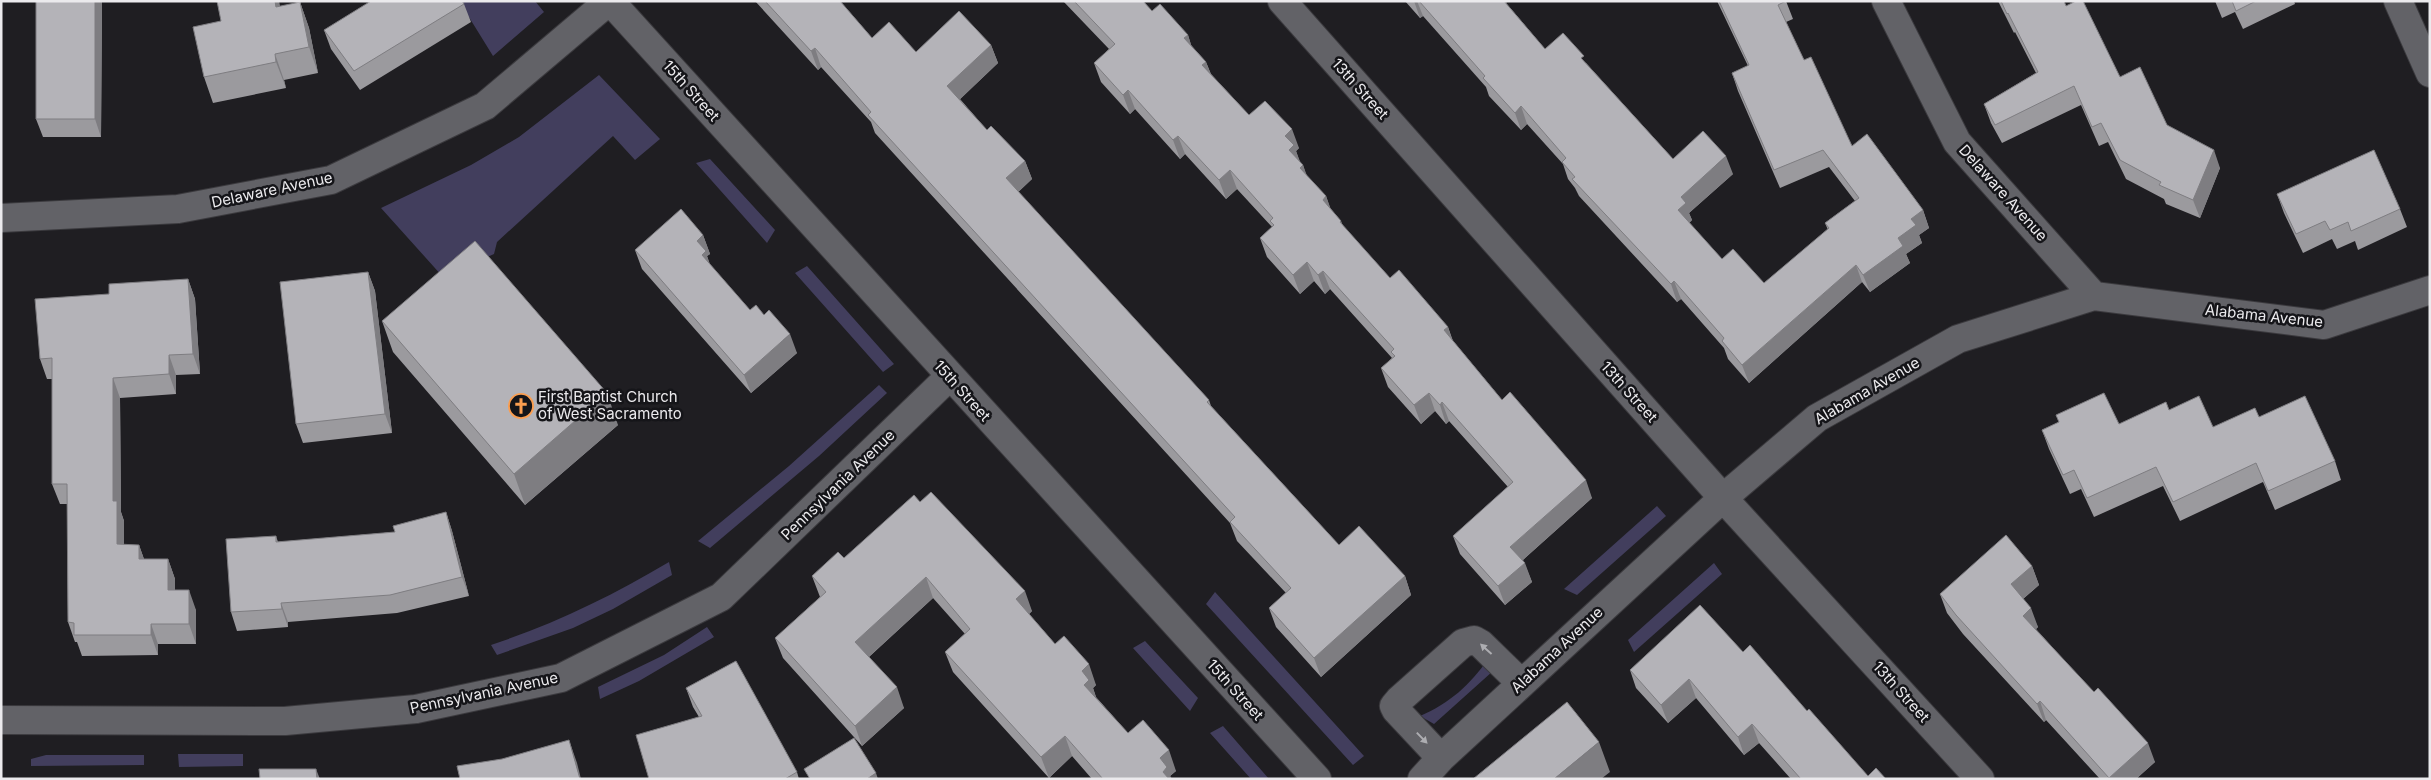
<svg xmlns="http://www.w3.org/2000/svg" width="2431" height="780" viewBox="0 0 2431 780" font-family="Inter,sans-serif">
	<style>
		.green { fill: #423e5d }
		.lines { fill: none; stroke-linecap: round; stroke-linejoin: round }
		.minor-casing { stroke: #3b3a3e; stroke-width: 30 }
		.minor { stroke: #626267; stroke-width: 28 }
		.wall { fill: #9b9a9e }
		.shaded-wall { fill: #7e7d81 }
		.building { fill: #b4b3b8; stroke: #7e7d81 }
		.oneway { fill: #adadb1 }
		.labels { text-anchor: middle; stroke-width: 5; stroke-linejoin: round; paint-order: stroke }
		.street-label { font-size: 15px; fill: #ebeaed; stroke: #151519 }
		.poi-label { font-size: 15px; fill: #ebeaed; stroke: #151519; text-anchor: start }
	</style>
	<rect width="100%" height="100%" fill="#1f1e22"/>
	<path class="green" d="M459,1H535L544,12L493,56Z
		M599,75L660,139L635,160L613,136L497,242L494,254L443,277L381,208L471,165L519,137Z
		M710,159L775,230L767,243L696,163Z
		M807,266L894,364L883,372L795,273Z
		M879,385L887,393L819,456L710,548L698,541L789,466Z
		M1657,506L1666,516L1577,595L1564,589Z
		M669,562L672,575L613,609L573,628L497,655L491,645C554,624 612,596 669,562Z
		M1714,563L1722,574L1634,652L1628,640Z
		M1215,592L1364,756L1353,765L1206,604Z
		M707,627L714,637L639,681L600,699L598,687L664,655Z
		M1145,641L1198,698L1190,711L1133,648Z
		M1488,659L1493,671L1434,724L1420,716C1450,703 1470,685 1488,659Z
		M1223,726L1269,779H1251L1210,733Z
		M178,754H243V766L179,767Z
		M46,755H144V765L31,766V759Z"/>
	<g class="lines">
		<defs>
			<path id="minor" d="M610,1L1317,779
				M1282,1L1723,498L1980,779
				M1886,1L1957,142L2094,296
				M2398,1L2430,73
				M1,218L178,209L331,180L485,106L609,1
				M1,720L285,721L416,709L561,678L721,597L949,377
				M1441,758L1396,710L1394,706L1399,700L1463,643L1474,640L1481,644L1521,683
				M1422,779L1441,758L1723,498L1817,418L1958,339L2094,296L2324,325L2430,290"/>
		</defs>
		<use href="#minor" class="minor-casing"/>
		<use href="#minor" class="minor"/>
	</g>
	<path class="wall" d="M36,1H102L101,137H43L36,119Z
		M755,1H840L872,38L916,52L991,45L998,63L960,99L987,130L1025,161L1032,179L1018,192L1209,400L1211,406L1339,545L1405,576L1411,595L1321,677L1276,627L1269,608L1286,593L1237,541L1230,523L875,133L871,122L821,67L818,70Z
		M1063,1H1143L1152,11L1188,35L1191,45L1206,62L1211,74L1249,115L1299,148L1296,151L1300,163L1303,165L1306,175L1326,196L1330,208L1341,221L1343,226L1390,278L1448,327L1453,341L1502,400L1592,498L1523,560L1532,582L1505,605L1460,554L1453,536L1508,487L1449,421L1446,424L1435,411L1421,424L1388,387L1381,368L1392,358L1330,289L1325,294L1314,281L1300,294L1267,257L1260,238L1272,227L1237,189L1226,199L1185,154L1180,159L1135,109L1130,114L1101,82L1094,63L1109,49Z
		M1405,1H1508L1506,3L1545,49L1586,63L1673,159L1733,174L1689,213L1692,220L1689,223L1722,259L1764,283L1828,230L1825,223L1855,201L1829,167L1780,188L1738,91L1732,73L1748,66L1717,1H1786L1793,19L1786,22L1804,60L1852,146L1923,210L1929,228L1919,235L1922,243L1906,254L1910,263L1870,292L1862,282L1749,383L1728,359L1724,348L1681,299L1677,302L1579,196L1575,188L1568,179L1563,164L1527,124L1521,130L1489,96L1486,87L1423,16L1420,18Z
		M1998,1H2064L2066,6L2120,77L2167,125L2220,168L2200,218L2166,204L2164,199L2126,179L2108,142L2099,146L2081,105L2002,143L1991,123L1984,104L2036,73L2015,32L2014,33Z
		M2215,1H2294L2295,4L2243,29L2235,12L2222,18Z
		M300,2L309,28L318,73L284,80L286,88L213,103L204,77L221,21Z
		M464,4L471,22L360,90L331,49L324,30Z
		M2277,194L2400,209L2407,227L2358,250L2355,241L2337,249L2332,239L2303,253L2284,213Z
		M703,235L710,254L707,256L710,265L750,310L797,353L751,393L642,269L635,250Z
		M368,272L375,291L392,433L303,443L296,424Z
		M188,279L195,299L200,374L176,375V394L120,398L121,512L124,521V545H139L144,559H168L175,579V590L196,610V644H158V655L82,656L77,642H75L68,622L67,504H60L52,484V379H47L40,359Z
		M382,321L618,425L525,505L393,352Z
		M2169,410L2213,427L2259,417L2335,461L2341,480L2275,510L2263,482L2180,521L2163,486L2094,517L2081,489L2070,494L2049,449L2042,430L2059,422L2056,415L2119,424Z
		M920,502L1032,611L1029,614L1055,644L1096,685L1093,688L1096,697L1128,733L1176,771L1170,776L1172,779H1092L1072,756L1049,778L953,672L945,652L965,634L933,598L869,657L904,708L862,746L783,658L775,638L820,597L812,576L844,558Z
		M446,512L452,531L469,596L397,613L288,622V627L237,631L231,612L276,536L278,542L395,532Z
		M2032,566L2039,585L2023,599L2038,627L2036,629L2155,762L2136,779H2100L2046,720L2044,722L1963,634L1947,613L1940,594Z
		M1743,652L1807,711L1868,776L1886,779H1791L1759,743L1744,755L1696,698L1668,723L1636,688L1630,670Z
		M686,688L797,772L799,779H649L699,717L693,707Z"/>
	<path class="shaded-wall" d="M95,1H102L101,137L95,119Z
		M275,1H279L286,33L276,7Z
		M1414,1H1417L1423,16L1420,18Z
		M300,2L309,28L318,73L309,47Z
		M1188,35L1194,54L1184,38Z
		M991,45L998,63L954,105L947,86Z
		M815,48L821,67L818,70L811,51Z
		M275,54L284,80L286,88L276,62Z
		M1206,62L1213,80L1202,65Z
		M1128,90L1135,109L1130,114L1123,95Z
		M1521,106L1527,124L1521,130L1515,113Z
		M1292,129L1299,148L1296,151L1301,164L1289,150L1285,136Z
		M1178,136L1185,154L1180,159L1173,140Z
		M2214,150L2220,168L2200,218L2193,200Z
		M1726,156L1733,174L1689,213L1692,220L1684,228L1678,210L1681,197Z
		M1025,161L1032,179L1013,197L1006,178Z
		M1303,165L1310,184L1300,168Z
		M1230,170L1237,189L1226,199L1219,180Z
		M1326,196L1333,215L1323,200Z
		M1923,210L1929,228L1919,235L1922,243L1906,254L1910,263L1870,292L1863,275L1911,219Z
		M703,235L710,254L707,256L712,270L708,274L697,241Z
		M1307,262L1314,281L1300,294L1293,275Z
		M1856,265L1862,282L1749,383L1742,365Z
		M1323,271L1330,289L1325,294L1318,275Z
		M368,272L375,291L392,433L385,414Z
		M188,279L195,299L200,374L193,354Z
		M1674,281L1681,299L1677,302L1671,284Z
		M1448,327L1454,346L1444,330Z
		M790,334L797,353L751,393L744,375Z
		M169,355L176,375V394L169,374Z
		M113,378L120,398L121,512L124,521V565L117,544L113,501Z
		M607,393L618,425L525,505L514,474Z
		M1429,393L1435,411L1421,424L1414,405Z
		M1442,402L1449,421L1446,424L1440,405Z
		M1586,480L1592,498L1517,565L1510,547Z
		M446,512L452,531L469,596L462,577Z
		M139,545L146,565L139,559Z
		M168,559L175,579V610L168,590Z
		M1525,563L1532,582L1505,605L1498,586Z
		M2032,566L2039,585L2018,603L2011,584Z
		M1405,576L1411,595L1321,677L1314,658Z
		M926,577L933,598L863,662L855,642Z
		M189,590L196,610V644L189,624Z
		M1025,591L1032,611L1023,620L1016,599Z
		M281,603L288,622V627L282,609Z
		M2031,608L2038,627L2030,635L2023,616Z
		M151,624L158,644V655L151,635Z
		M1089,664L1096,685L1093,688L1097,700L1084,685L1082,671Z
		M1689,679L1696,698L1668,723L1661,705Z
		M897,687L904,708L862,746L855,726Z
		M2040,701L2046,720L2044,722L2037,704Z
		M1752,724L1759,743L1744,755L1738,737Z
		M1065,736L1072,756L1049,778L1041,757Z
		M569,740L577,763L581,779H580Z
		M1599,742L1610,772L1601,779H1554Z
		M2148,743L2155,762L2136,779H2110L2109,778Z
		M1169,750L1176,771L1170,776L1172,779H1165L1160,758Z
		M316,769L320,779H317Z
		M876,773L878,779H867Z"/>
	<path class="building" d="M36,1H95V119H36Z
		M217,1H275L276,7L300,2L309,47L275,54L276,62L204,77L193,27L221,21Z
		M371,1H462L464,4L354,71L324,30Z
		M765,1H840L872,38L889,22L916,52L959,11L991,45L947,86L987,130L991,126L1025,161L1006,178L1209,400L1207,402L1339,545L1359,526L1405,576L1314,658L1269,608L1291,588L1230,522L1235,517L868,115L871,112L815,48L811,51Z
		M1074,1H1143L1152,11L1160,4L1188,35L1184,38L1206,62L1202,65L1249,115L1265,101L1292,129L1285,136L1294,145L1289,150L1303,165L1300,168L1326,196L1323,200L1341,221L1340,222L1390,278L1399,270L1448,327L1444,330L1502,400L1510,392L1586,480L1510,547L1525,563L1498,586L1453,536L1513,482L1442,402L1440,405L1429,393L1414,405L1381,368L1395,356L1391,352L1394,349L1323,271L1318,275L1307,262L1293,275L1260,238L1274,225L1270,221L1273,218L1230,170L1219,180L1178,136L1173,140L1128,90L1123,95L1094,63L1115,44Z
		M1419,1H1504L1545,49L1563,33L1584,56L1581,58L1673,159L1703,131L1726,156L1681,197L1686,203L1678,210L1722,259L1733,249L1764,283L1829,228L1825,223L1859,198L1823,150L1774,170L1732,73L1749,65L1719,1H1786L1778,5L1804,60L1811,57L1852,146L1867,134L1923,210L1911,219L1916,225L1898,238L1903,246L1863,275L1856,265L1742,365L1722,341L1724,338L1674,281L1671,284L1572,179L1575,177L1562,162L1566,158L1521,106L1515,113L1483,78L1485,76Z
		M2001,1H2064L2066,6L2076,1H2083L2120,77L2140,67L2167,125L2214,150L2193,200L2159,185L2161,182L2120,160L2101,123L2092,127L2074,86L1995,125L1984,104L2038,72L2008,13L2007,14Z
		M2232,1H2256L2236,11Z
		M2374,150L2400,209L2351,231L2348,222L2330,230L2325,221L2296,234L2277,194Z
		M681,209L703,235L697,241L706,251L702,255L750,310L756,305L764,315L769,310L790,334L744,375L635,250Z
		M475,241L607,393L514,474L382,321Z
		M368,272L385,414L296,424L280,282Z
		M188,279L193,354L169,355V374L113,378V501H117V544L139,545V559H168V590H189V624H151V635H74V623L68,622L67,484H52V358L40,359L35,299L109,294V284Z
		M2104,393L2119,424L2166,402L2169,410L2199,396L2213,427L2255,408L2259,417L2305,396L2335,461L2268,491L2256,463L2173,502L2156,467L2087,498L2074,470L2063,475L2042,430L2059,422L2056,415Z
		M931,492L1025,591L1016,599L1055,644L1064,636L1089,664L1082,671L1089,680L1084,685L1128,733L1143,720L1169,750L1160,758L1167,767L1163,772L1169,779H1103L1065,736L1041,757L945,652L970,629L926,577L855,642L897,687L855,726L775,638L826,592L812,576L838,552L844,558L914,495L920,502Z
		M446,512L462,577L390,595L281,603L282,609L231,612L226,539L276,536V542L395,532L393,526Z
		M2006,535L2032,566L2011,584L2031,608L2023,616L2094,692L2098,688L2148,743L2109,778L2040,701L2037,704L1956,615L1940,594Z
		M1700,605L1743,652L1750,645L1807,711L1809,709L1868,776L1876,768L1886,779H1801L1752,724L1738,737L1689,679L1661,705L1630,670Z
		M736,661L797,772L785,779H649L636,735L702,716L686,688Z
		M1567,702L1599,742L1554,779H1473Z
		M854,738L876,773L867,779H810L804,769Z
		M569,740L580,779H460L457,766L502,759Z
		M259,769H316L317,779H260Z"/>
	<defs><path id="oneway-solid" d="M-6-.8H1V-3.2L6.5 0L1 3.2V.8H-6Z" transform="scale(1.25)"/></defs>
	<g class="oneway">
		<use href="#oneway-solid" transform="translate(1486 649) rotate(-138)"/>
		<use href="#oneway-solid" transform="translate(1422 738) rotate(46)"/>
	</g>
	<defs>
		<symbol id="church-ring" viewBox="-11 -11 22 22"><circle r="9.5" fill="#151519" stroke="#fb9e50" stroke-width="1.5"/><path d="M-1.2-6h2.4v3.5h3.3v2.4h-3.3V6h-2.4V-.1h-3.3v-2.4h3.3Z" fill="#fb9e50"/></symbol>
	</defs>
	<g fill-rule="evenodd">
		<use href="#church-ring" x="507" y="392" width="28" height="28"/>
	</g>
	<g class="labels">
		<g class="street-label">
			<text transform="translate(1360 89) rotate(48)" y="5">13th Street</text>
			<text transform="translate(691 91) rotate(48)" y="5">15th Street</text>
			<text transform="translate(272 190) rotate(-12)" y="5">Delaware Avenue</text>
			<text transform="translate(2003 193) rotate(48)" y="5">Delaware Avenue</text>
			<text transform="translate(2264 316) rotate(6)" y="5">Alabama Avenue</text>
			<text transform="translate(962 391) rotate(48)" y="5">15th Street</text>
			<text transform="translate(1867 391) rotate(-30)" y="5">Alabama Avenue</text>
			<text transform="translate(1629 392) rotate(48)" y="5">13th Street</text>
			<text transform="translate(838 485) rotate(-44)" y="5">Pennsylvania Avenue</text>
			<text transform="translate(1557 650) rotate(-43)" y="5">Alabama Avenue</text>
			<text transform="translate(1235 690) rotate(48)" y="5">15th Street</text>
			<text transform="translate(1901 692) rotate(48)" y="5">13th Street</text>
			<text transform="translate(484 693) rotate(-12)" y="5">Pennsylvania Avenue</text>
		</g>
		<g class="poi-label">
			<text x="538" y="402">First Baptist Church<tspan x="538" dy="17">of West Sacramento</tspan></text>
		</g>
	</g>
	<rect width="2431" height="780" fill="none" stroke="#ebeaed" stroke-width="5"/>
</svg>
